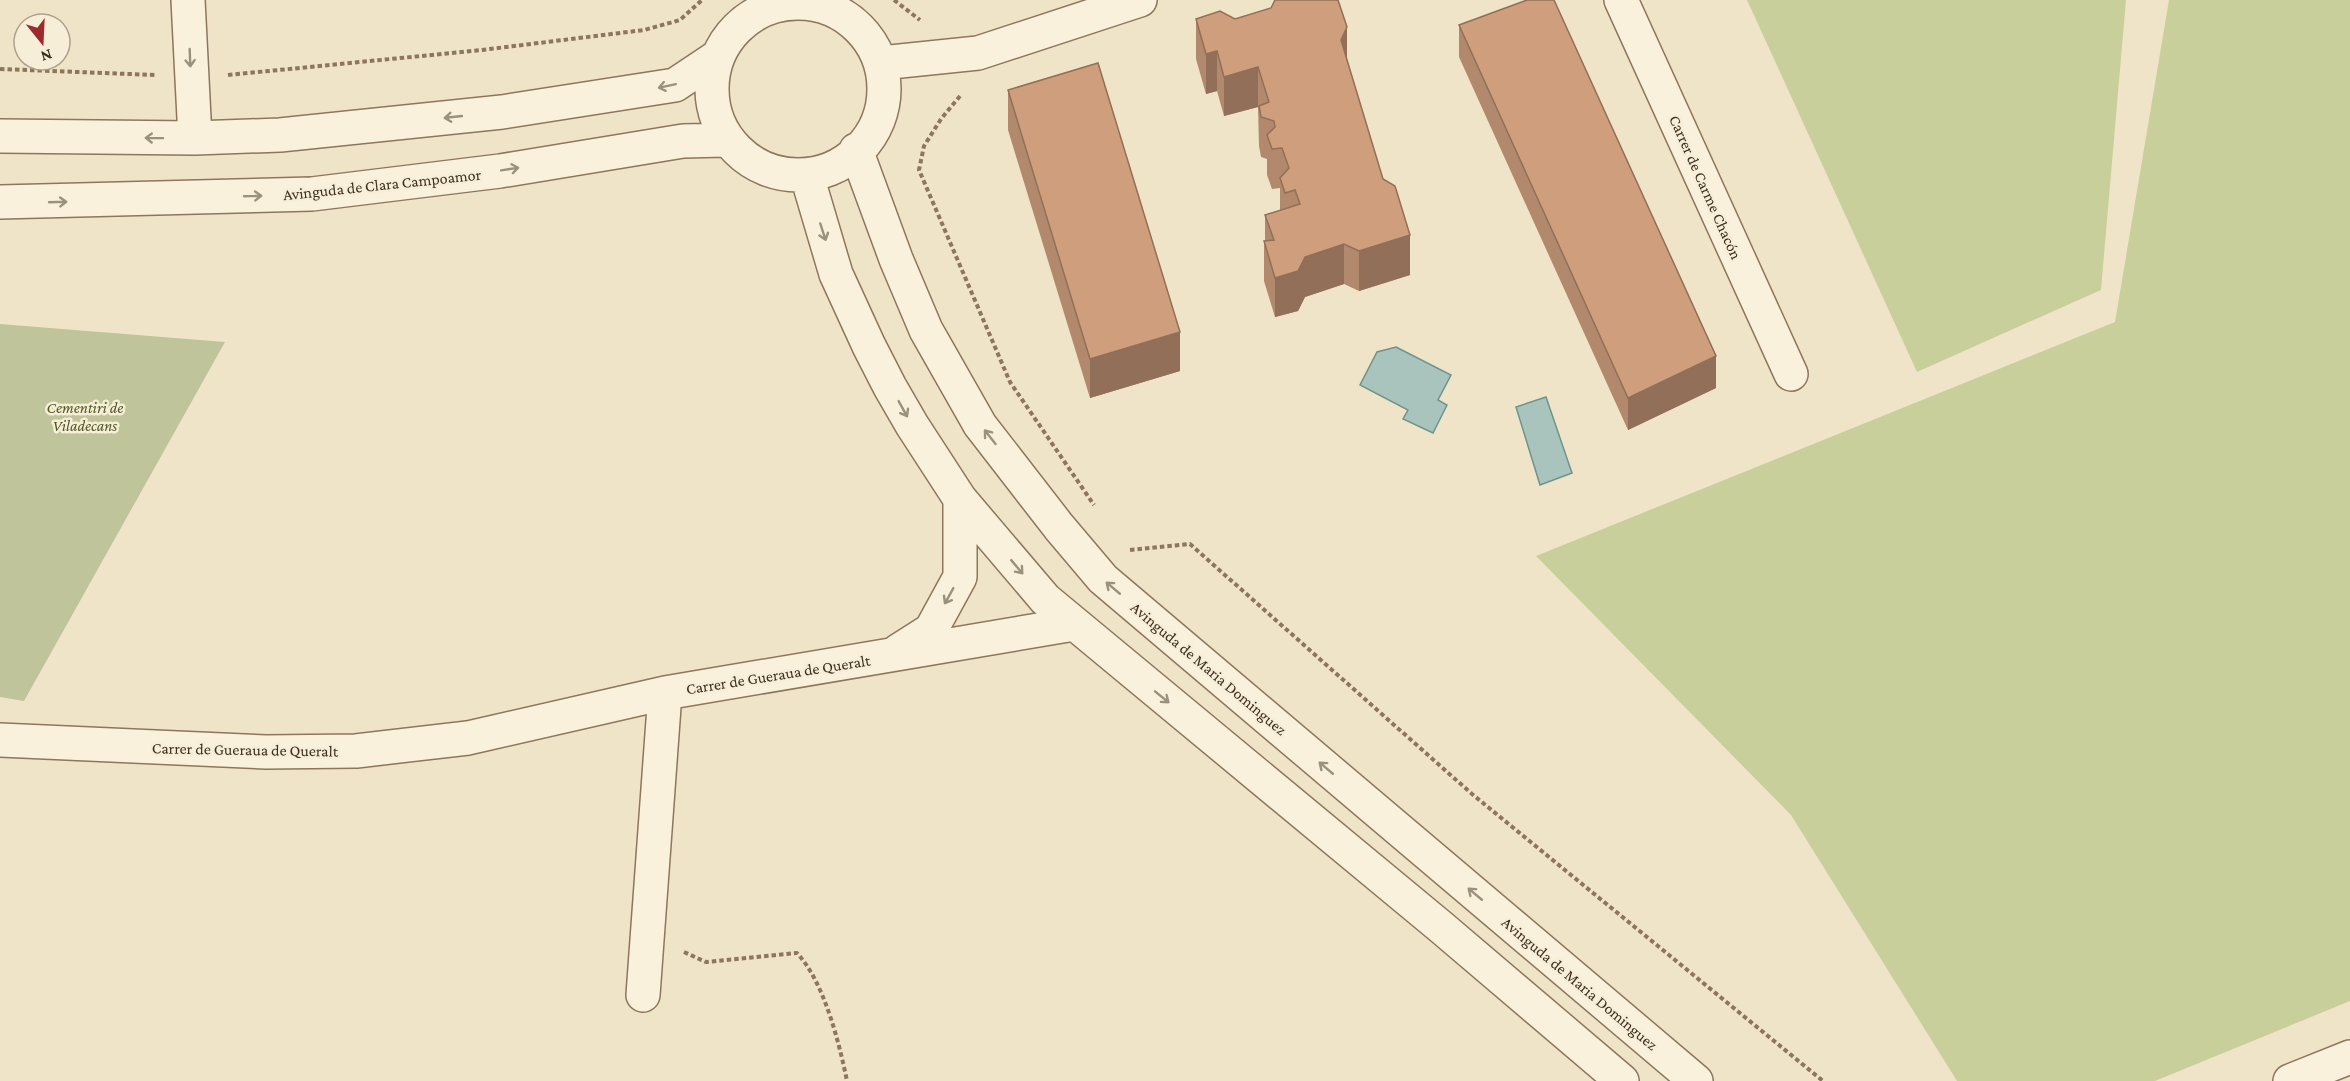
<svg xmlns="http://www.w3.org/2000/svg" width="2350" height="1081" viewBox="0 0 2350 1081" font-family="'Crimson Pro',serif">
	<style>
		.green { fill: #c9cf9b }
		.cemetery { fill: #bfc49a }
		.water { fill: #a9c4bc; stroke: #6f938a; stroke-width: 1.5 }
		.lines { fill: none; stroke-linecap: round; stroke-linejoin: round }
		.minor-casing { stroke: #8d765c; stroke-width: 36 }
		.path { stroke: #8d765c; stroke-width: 4; stroke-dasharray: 4.5 3; stroke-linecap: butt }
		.minor { stroke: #faf1dc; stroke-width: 33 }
		.wall { fill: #b2896c }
		.shaded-wall { fill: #916f58 }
		.building { fill: #cf9f7d; stroke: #916f58; stroke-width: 1.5 }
		.oneway { stroke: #9c907e }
		.labels { text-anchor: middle; stroke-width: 5; stroke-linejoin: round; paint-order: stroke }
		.street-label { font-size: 16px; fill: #3d2e20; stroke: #f7eed8 }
		.park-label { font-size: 16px; font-style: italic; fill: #4d5a26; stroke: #f7eed8 }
	</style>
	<rect width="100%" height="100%" fill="#f0e4c8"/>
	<path class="green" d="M1747,0H2126L2101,290L1917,372Z
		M2169,0H2350V1001L2155,1081H1957L1791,815L1536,556L2115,322Z"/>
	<path class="cemetery" d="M0,324L225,342L24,701L0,697Z"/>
	<path class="water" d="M1396,347L1451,375L1438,400L1447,405L1433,433L1403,419L1408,410L1360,385L1377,352Z
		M1546,397L1572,473L1540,485L1516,407Z"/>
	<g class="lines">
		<defs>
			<path id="minor" d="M188,0L195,138
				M1621,0L1791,374
				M712 89a86 86 0 1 1 172 0a86 86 0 1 1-172 0Z
				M881,63L978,53L1140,0
				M0,136L195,138L280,135L502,112L675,85L717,57
				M856,150L896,259L926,330L980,425L1059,527L1103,579L1696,1081
				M807,176L836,274L869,346L890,387L912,425L960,499L1045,599L1441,927L1622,1081
				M0,202L312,194L500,171L683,141L725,140
				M898,651L931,630L960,577V499
				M0,740L266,752L356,751L468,738L665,693L1074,624
				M643,995L665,693
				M2290,1081L2350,1057"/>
		</defs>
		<use href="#minor" class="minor-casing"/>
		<path class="path" d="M894,0L920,20
			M0,69L155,75
			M228,75L482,50L644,30L680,20L702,0
			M960,96L941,119L924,146L919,170L1010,382L1094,505
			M1130,550L1190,544L1472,794L1823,1081
			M684,952L706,962L797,953C824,982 839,1042 847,1081"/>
		<use href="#minor" class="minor"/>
	</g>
	<path class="wall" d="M1196,19H1235L1347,61L1410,275L1359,291L1344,284L1305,297L1298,311L1275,317L1264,281V241H1265V215L1280,210V188L1272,189L1267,175V159L1261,157L1259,146L1258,107L1224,116L1217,91L1206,94L1196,59Z
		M1459,25L1716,388L1628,430L1459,57Z
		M1008,90L1180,371L1090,398L1008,130Z"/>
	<path class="shaded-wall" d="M1347,27V67L1341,40Z
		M1217,51V91L1206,94V54Z
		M1258,67V107L1224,116V77Z
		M1410,235V275L1359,291V251Z
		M1344,244V284L1305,297L1298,311L1275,317V278L1305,257Z
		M1180,332V371L1090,398V359Z
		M1716,356V388L1628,430V398Z"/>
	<path class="building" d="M1275,0H1338L1347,27L1341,40L1383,179L1395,186L1410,235L1359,251L1344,244L1305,257L1298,271L1275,278L1264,241L1274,240L1265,215L1300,204L1295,190L1285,193L1280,178L1289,168L1282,148L1272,149L1267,135L1275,127L1274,121L1261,117L1259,106L1269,102L1258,67L1224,77L1217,51L1206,54L1196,19L1220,11L1235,19L1271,8Z
		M1527,0H1554L1716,356L1628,398L1459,25Z
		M1098,63L1180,332L1090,359L1008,90Z"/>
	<defs><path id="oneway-shaft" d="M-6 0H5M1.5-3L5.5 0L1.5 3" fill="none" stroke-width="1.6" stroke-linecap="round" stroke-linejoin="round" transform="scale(1.5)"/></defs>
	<g class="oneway">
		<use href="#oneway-shaft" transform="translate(190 58) rotate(88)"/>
		<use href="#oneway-shaft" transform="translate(667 86) rotate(168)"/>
		<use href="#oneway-shaft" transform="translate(453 117) rotate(174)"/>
		<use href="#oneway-shaft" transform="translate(154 138) rotate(-179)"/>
		<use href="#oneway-shaft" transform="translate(510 169) rotate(-9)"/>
		<use href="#oneway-shaft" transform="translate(253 196) rotate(-2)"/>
		<use href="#oneway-shaft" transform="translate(58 202) rotate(-2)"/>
		<use href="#oneway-shaft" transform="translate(823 232) rotate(72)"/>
		<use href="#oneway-shaft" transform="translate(903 409) rotate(61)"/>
		<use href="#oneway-shaft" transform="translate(990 437) rotate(-128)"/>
		<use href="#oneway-shaft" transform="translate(1017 567) rotate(50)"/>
		<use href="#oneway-shaft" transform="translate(1113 588) rotate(-140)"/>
		<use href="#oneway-shaft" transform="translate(949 596) rotate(119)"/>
		<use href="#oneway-shaft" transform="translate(1162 697) rotate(39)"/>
		<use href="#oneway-shaft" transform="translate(1326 768) rotate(-140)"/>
		<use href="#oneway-shaft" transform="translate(1475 894) rotate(-140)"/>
	</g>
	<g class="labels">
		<g class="street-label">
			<text transform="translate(382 184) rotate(-6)" y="6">Avinguda de Clara Campoamor</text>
			<text transform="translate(1706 187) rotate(66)" y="6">Carrer de Carme Chacón</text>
			<text transform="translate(1209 668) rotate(40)" y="6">Avinguda de Maria Dominguez</text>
			<text transform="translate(778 674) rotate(-9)" y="6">Carrer de Gueraua de Queralt</text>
			<text transform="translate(245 749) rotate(1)" y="6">Carrer de Gueraua de Queralt</text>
			<text transform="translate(1580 983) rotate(40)" y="6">Avinguda de Maria Dominguez</text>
		</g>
		<g class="park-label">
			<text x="85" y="413">Cementiri de<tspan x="85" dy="18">Viladecans</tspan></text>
		</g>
	</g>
	<g transform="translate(42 42) rotate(162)"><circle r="28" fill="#f7eed8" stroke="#ada18e" stroke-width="1.5"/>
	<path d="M0-4.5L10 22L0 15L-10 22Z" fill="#9e2a2b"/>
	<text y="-9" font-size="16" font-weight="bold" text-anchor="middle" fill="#3d2e20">N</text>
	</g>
</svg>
